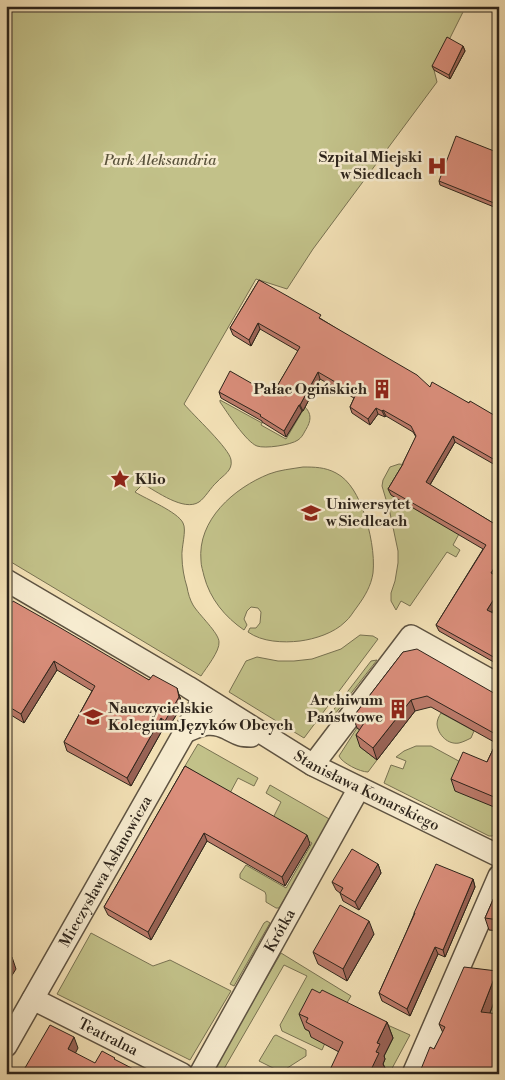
<svg xmlns="http://www.w3.org/2000/svg" width="505" height="1080" viewBox="0 0 505 1080" font-family="'Libre Bodoni',serif">
	<style>
		.green { fill: #c2c189; stroke: #787252 }
		.lines { fill: none; stroke-linecap: round; stroke-linejoin: round }
		.minor-casing { stroke: #5e5342; stroke-width: 24 }
		.minor { stroke: #f7ecd0; stroke-width: 21 }
		.wall { fill: #bb7a6a; stroke: #2d241b }
		.shaded-wall { fill: #996356; stroke: #2d241b }
		.building { fill: #da8e7b; stroke: #2d241b }
		.labels { text-anchor: middle; stroke-width: 5; stroke-linejoin: round; paint-order: stroke }
		.poi-label { font-size: 15px; font-weight: bold; fill: #2d241b; stroke: #f7ecd0; text-anchor: end }
		.park-label { font-size: 15px; font-style: italic; fill: #5a533c; stroke: #f7ecd0 }
		.street-label { font-size: 15px; fill: #2d241b; stroke: #f7ecd0 }
	</style>
	<rect width="100%" height="100%" fill="#f3e1b6"/>
	<filter id="stains"><feTurbulence type="fractalNoise" baseFrequency=".004" numOctaves="4"/><feColorMatrix values="0 0 0 0 .2 0 0 0 0 .09 0 0 0 0 .02 0 0 0 .5 -.17"/></filter>
	<radialGradient id="worn" r=".72"><stop offset=".6" stop-color="#630" stop-opacity="0"/><stop offset="1" stop-color="#630" stop-opacity=".3"/></radialGradient>
	<path class="green" d="M6,6H466L434,70L437,82L313,249L287,289L256,279L184,404C193,415 230,449 231,460C233,471 223,475 217,482C211,487 205,498 199,502C184,512 156,491 143,484L135,492C146,499 178,512 183,523C187,530 181,548 182,557C182,566 184,578 187,587C188,593 190,600 193,605C199,615 219,633 219,642C220,651 206,668 201,676L6,559Z
		M220,400L262,423L261,425L286,439L305,407C313,415 310,423 305,431C303,435 301,438 298,440C291,445 265,449 257,446C246,442 227,412 220,402Z
		M399,464L407,465L391,495L459,534L453,545L460,550L456,557L447,552L410,606L401,601L396,610L391,601V593L395,581L398,563V551L390,513L382,486L383,480L390,467Z
		M303,467C314,467 325,467 336,473C350,480 359,498 364,513C370,530 375,555 373,573C371,586 365,596 357,607C353,612 350,618 345,622C334,633 315,639 300,641C283,643 262,642 248,632L250,628H256L260,623L261,612L258,608L251,607L247,611L244,619L247,625L244,630C225,617 210,599 204,576C203,571 201,566 201,561C197,520 234,488 269,474C279,470 291,469 303,467Z
		M360,635L373,636L378,639L304,738L229,692L246,661L257,657L278,661H294L312,659L341,649Z
		M377,660L328,723L325,721L371,661Z
		M441,713L474,731L471,738C467,740 463,742 459,743C448,745 438,735 437,724C437,720 439,716 441,713Z
		M357,728L368,736L360,747L377,760L368,772C360,772 342,763 339,756Z
		M198,744L258,778L254,786L238,778L229,795L182,771Z
		M416,746H431L466,765L499,809L498,833L492,836H489L384,783L391,765L403,769L406,761L396,757L404,751Z
		M270,785L331,820L279,908H276L266,902V895L265,892L240,878V874L246,865L286,888L312,843L272,820L281,802L266,793Z
		M267,921L270,923L234,986L230,984L264,923Z
		M91,933L153,966L170,960L231,991L190,1060L57,994Z
		M281,953L351,996L345,1006L410,1035L389,1074H382L384,1069L305,1029L313,1033L325,1043L322,1050L282,1031L280,1025L307,976L284,965L221,1074H211Z
		M276,1035L306,1050V1056L281,1072L259,1061L274,1036Z"/>
	<g class="lines">
		<defs>
			<g id="minor">
				<path id="s1" d="M6,580L188,687L313,765L499,856"/>
				<path d="M185,732C201,725 211,720 228,729C238,734 239,736 251,736"/>
				<path d="M313,765L411,636L499,685"/>
				<path id="s2" d="M33,999L182,1074"/>
				<path id="s3" d="M6,1046L204,698"/>
				<path id="s4" d="M200,1074L359,788"/>
				<path d="M413,1074L499,876"/>
			</g>
		</defs>
		<use href="#minor" class="minor-casing"/>
		<use href="#minor" class="minor"/>
	</g>
	<path class="wall" d="M463,46L465,51L450,79L434,70L432,66Z
		M499,153V209L440,185L439,181Z
		M259,280L430,387L469,403L499,418L497,466L455,442L430,485L498,526L496,575L499,601L492,612L499,616V665L439,631L436,625L483,549L391,495L388,489L403,464V463L416,437L413,432L386,416L385,417L378,414L370,425L352,413L350,407L354,398L320,379L303,411H302L286,437L262,422V421L221,398L219,392L272,395L298,351L260,329L251,346L233,335L230,328Z
		M6,612L149,680L180,697L182,705L168,729L164,727L131,786L67,751L64,742L92,691L57,670L24,723L6,712Z
		M403,652L499,696V809L455,791L451,779L487,762L496,743L431,707L415,711L377,760L360,747L356,735L360,730L357,728L353,717Z
		M185,766L310,844L285,886L207,841L151,940L108,915L104,907Z
		M378,864L381,873L359,910L343,901L340,893L336,890L332,882Z
		M473,879L475,887L445,957L438,954L410,1016L382,1001L379,993L406,933L414,914V913Z
		M499,886V931L489,930L485,918Z
		M374,934L347,981L318,964L313,952Z
		M497,971L499,976V989L490,1013L434,1049L443,1033L439,1024Z
		M299,1014L387,1022L393,1038L384,1056L385,1059L383,1064L385,1068L339,1052L311,1037L309,1031L305,1029Z"/>
	<path class="shaded-wall" d="M463,46L465,51L450,79L449,75Z
		M258,323L260,329L251,346L249,340Z
		M318,372L320,379L303,411L300,405Z
		M299,405L302,411L286,437L284,431Z
		M376,408L378,414L370,425L368,419Z
		M383,410L386,416L385,417L382,411Z
		M453,436L455,442L428,488L426,482Z
		M499,453V463L497,466L495,460Z
		M499,560V570L493,579L491,573Z
		M499,591V601L489,616L487,610Z
		M54,661L57,670L24,723L21,714Z
		M177,688L182,705L168,729L165,721Z
		M411,700L415,711L377,760L373,748Z
		M161,718L164,727L131,786L127,778Z
		M204,833L207,841L151,940L148,932Z
		M307,835L310,844L285,886L282,877Z
		M378,864L381,873L359,910L355,902Z
		M473,879L475,887L445,957L443,950Z
		M369,921L374,934L347,981L343,969Z
		M435,947L438,954L410,1016L407,1009Z
		M12,957L16,969L6,985V967Z
		M497,971L499,976V989L486,1023L481,1012Z
		M387,1022L393,1038L384,1056L385,1059L383,1064L385,1068L382,1074H369L376,1052L377,1043Z
		M74,1037L78,1048L72,1060L68,1049Z"/>
	<path class="building" d="M447,37L463,46L449,75L432,66Z
		M456,136L499,153V205L439,181Z
		M259,280L321,315L319,318L417,375L430,387L432,382L469,403L470,401L499,418V453L495,460L453,436L426,482L498,526L499,524V560L491,573L499,577V591L487,610L499,616V660L436,625L486,545L388,489L403,464V463L416,436L411,426L383,410L382,411L376,408L368,419L350,407L356,394L318,372L300,405H299L284,431L260,416L261,415L219,392L230,371L272,395L300,347L258,323L249,340L230,328Z
		M13,601L59,627L149,680L153,675L177,688L179,697L165,721L161,718L127,778L64,742L95,686L54,661L21,714L6,705V612Z
		M417,649L499,696V736L427,696L411,700L373,748L356,735L364,723L353,717L403,652Z
		M499,737V799L451,779L463,752L487,762Z
		M185,766L307,835L282,877L204,833L148,932L104,907Z
		M352,849L378,864L355,902L340,893L343,888L332,882Z
		M436,864L473,879L443,950L435,947L407,1009L379,993L415,913H414Z
		M499,886V920L485,918Z
		M340,905L369,921L343,969L313,952Z
		M6,954L12,957L6,967Z
		M464,967L497,971L481,1012L499,1014V1074H419L430,1047L434,1049L445,1027L439,1024Z
		M312,989L320,993L322,990L387,1022L377,1043L380,1044L376,1052L379,1053L369,1074H328L343,1042L306,1022L308,1018L299,1014Z
		M50,1025L74,1037L68,1049L95,1063L102,1051L115,1058L114,1059L143,1074H24L22,1073Z"/>
	<defs>
		<symbol id="hospital-bare" viewBox="-9 -9 18 18"><path d="M-5-5h3v3.5h4V-5h3V5h-3V1.5h-4V5h-3Z" fill="#8f2418" stroke="#f7ecd0" stroke-width="2.5" paint-order="stroke"/></symbol>
		<symbol id="building-bare" viewBox="-9 -9 18 18"><path d="M-4-6H4V6H1V3H-1V6H-4ZM-2.5-4.3h1.7v1.8h-1.7ZM.8-4.3h1.7v1.8H.8ZM-2.5-1h1.7V.8h-1.7ZM.8-1h1.7V.8H.8Z" fill="#8f2418" stroke="#f7ecd0" stroke-width="2.5" paint-order="stroke"/></symbol>
		<symbol id="sight-bare" viewBox="-9 -9 18 18"><path d="M0-6L1.8-2.2L6-1.7L2.9 1.2L3.7 5.4L0 3.3L-3.7 5.4L-2.9 1.2L-6-1.7L-1.8-2.2Z" fill="#8f2418" stroke="#f7ecd0" stroke-width="2.5" paint-order="stroke"/></symbol>
		<symbol id="university-bare" viewBox="-9 -9 18 18"><path d="M0-5L7-2L0 1L-7-2ZM-4 1L0 2.5L4 1V4Q0 6-4 4Z" fill="#8f2418" stroke="#f7ecd0" stroke-width="2.5" paint-order="stroke"/></symbol>
	</defs>
	<g fill-rule="evenodd">
		<use href="#hospital-bare" x="423" y="152" width="28" height="28"/>
		<use href="#building-bare" x="368" y="375" width="28" height="28"/>
		<use href="#sight-bare" x="106" y="465" width="28" height="28"/>
		<use href="#university-bare" x="297" y="499" width="28" height="28"/>
		<use href="#building-bare" x="384" y="695" width="28" height="28"/>
		<use href="#university-bare" x="79" y="703" width="28" height="28"/>
	</g>
	<g class="labels">
		<g class="poi-label">
			<text x="422" y="162">Szpital Miejski<tspan x="422" dy="17">w Siedlcach</tspan></text>
			<text x="367" y="394">Pałac Ogińskich</text>
			<text x="135" y="484" text-anchor="start">Klio</text>
			<text x="326" y="509" text-anchor="start">Uniwersytet<tspan x="326" dy="17">w Siedlcach</tspan></text>
			<text x="383" y="705">Archiwum<tspan x="383" dy="17">Państwowe</tspan></text>
			<text x="108" y="713" text-anchor="start">Nauczycielskie<tspan x="108" dy="17">Kolegium Języków Obcych</tspan></text>
		</g>
		<g class="park-label">
			<text x="160" y="165">Park Aleksandria</text>
		</g>
		<g class="street-label">
			<text dy="5" stroke="none"><textPath href="#s1" startOffset="418">Stanisława Konarskiego</textPath></text>
			<text dy="5" stroke="none"><textPath href="#s3" startOffset="201">Mieczysława Asłanowicza</textPath></text>
			<text dy="5" stroke="none"><textPath href="#s4" startOffset="164">Krótka</textPath></text>
			<text dy="5" stroke="none"><textPath href="#s2" startOffset="84">Teatralna</textPath></text>
		</g>
	</g>
	<rect width="505" height="1080" fill="none" stroke="#f3e1b6" stroke-width="25"/>
	<rect x="8" y="8" width="490" height="1065" fill="none" stroke="#2d241b" stroke-width="2.5"/>
	<rect x="12" y="12" width="480" height="1055" fill="none" stroke="#2d241b"/>
	<rect width="100%" height="100%" filter="url(#stains)"/>
	<rect width="100%" height="100%" fill="url(#worn)"/>
</svg>
